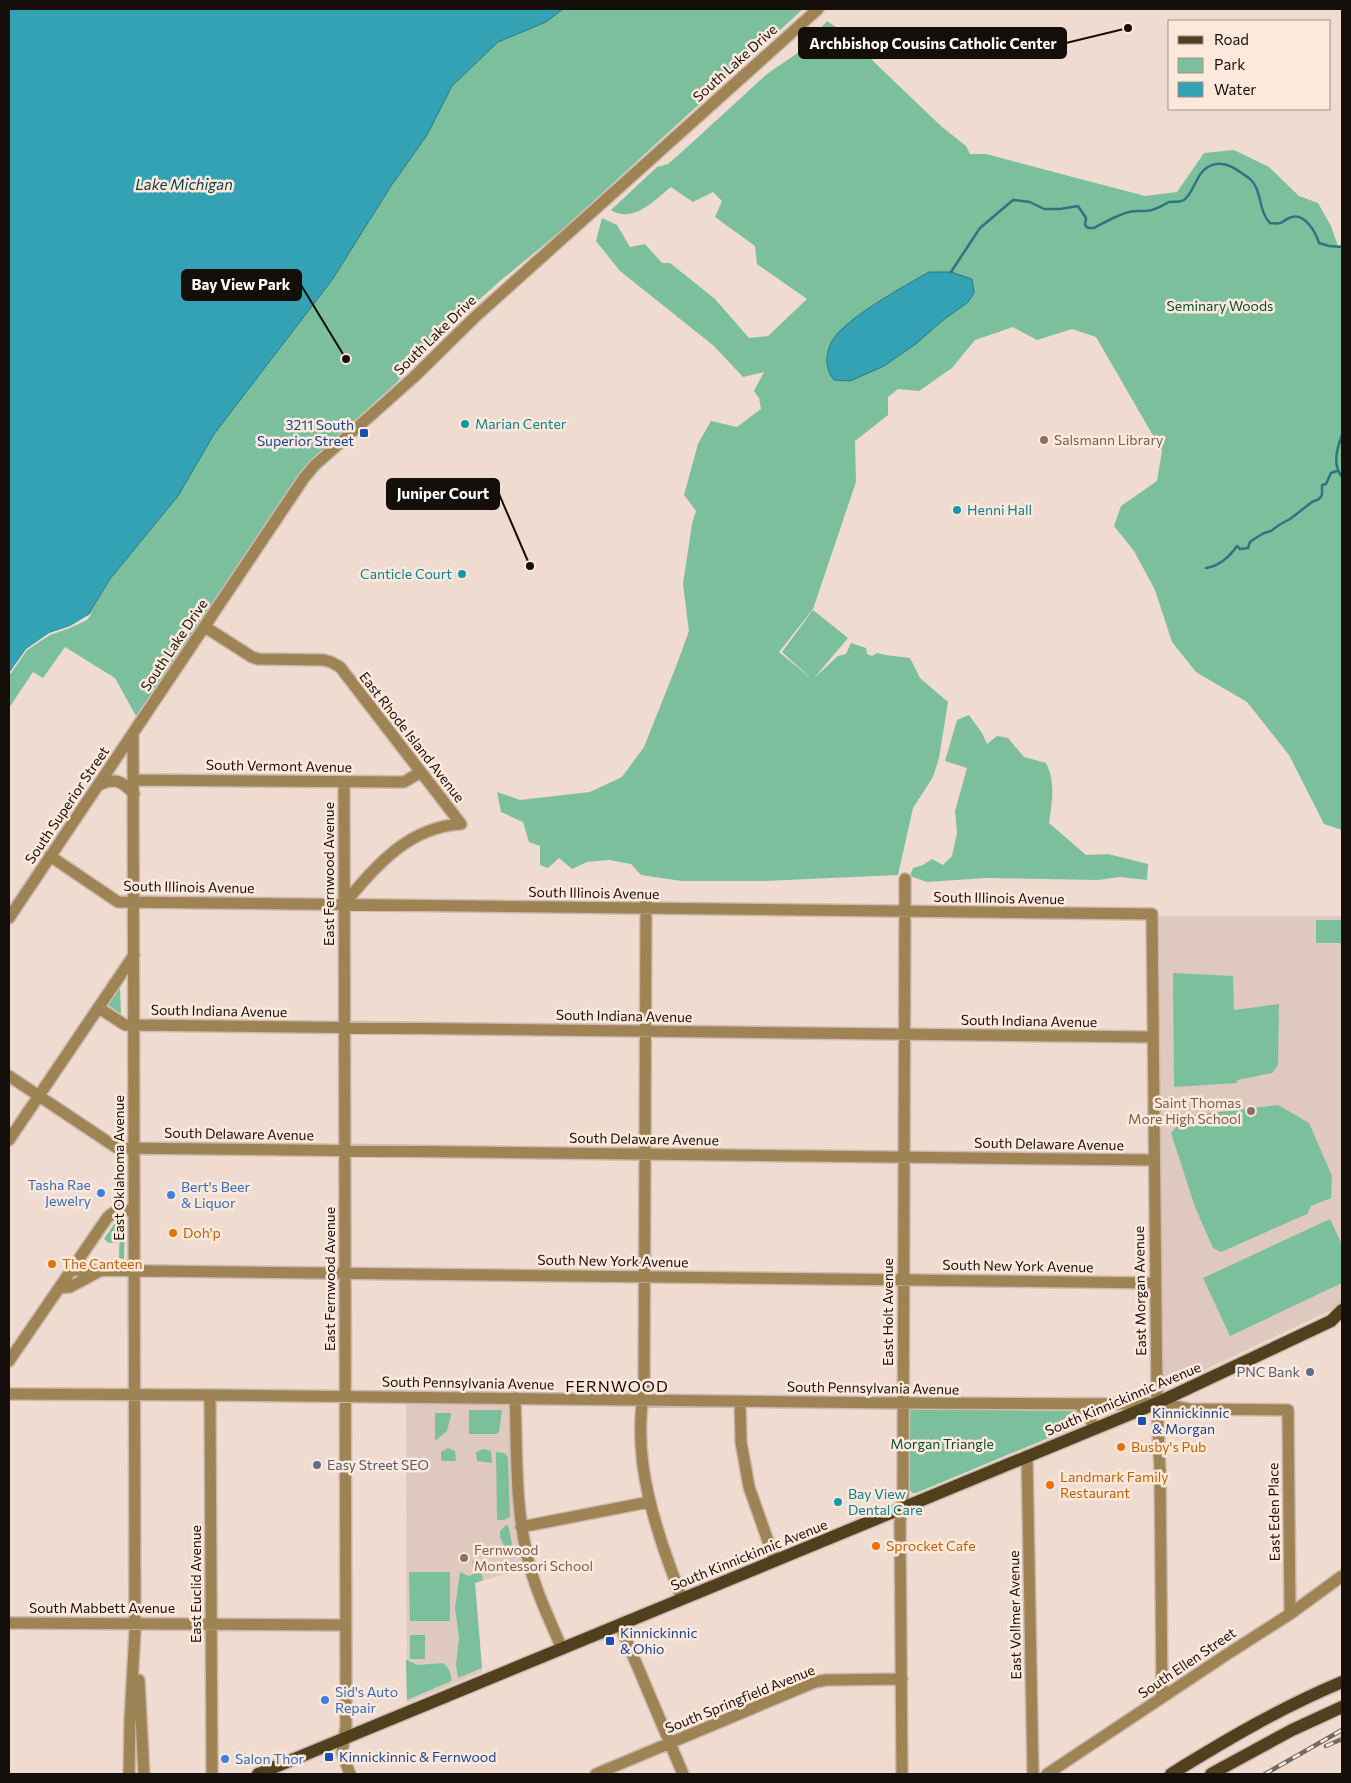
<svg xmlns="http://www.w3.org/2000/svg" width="1351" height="1783" viewBox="0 0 1351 1783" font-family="Commissioner,sans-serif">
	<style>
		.education { fill: #dfc9be }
		.green { fill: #7bbf9c }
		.water { fill: #34a2b5; stroke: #2b7682 }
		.pier { fill: #efdbcf }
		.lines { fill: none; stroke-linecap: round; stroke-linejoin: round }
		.stream { stroke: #2b7682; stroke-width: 2.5 }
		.minor-casing { stroke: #ccbab0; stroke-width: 14 }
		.major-casing { stroke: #ccbab0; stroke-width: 15 }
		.minor { stroke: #9e8455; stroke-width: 11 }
		.major { stroke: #51401e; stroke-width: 12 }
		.rail-casing { stroke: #73675f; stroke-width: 4.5 }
		.rail { stroke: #fce9dc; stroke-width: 2.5; stroke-dasharray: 8; stroke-linecap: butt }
		.culture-dot { fill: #0f9aa8; stroke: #fce9dc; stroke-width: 2 }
		.transit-dot { fill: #1a4fb4; stroke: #fce9dc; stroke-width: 2 }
		.education-dot { fill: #8d6e63; stroke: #fce9dc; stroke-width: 2 }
		.shop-dot { fill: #3f7fe0; stroke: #fce9dc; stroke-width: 2 }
		.food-dot { fill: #e8710a; stroke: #fce9dc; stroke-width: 2 }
		.service-dot { fill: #5c6f8a; stroke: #fce9dc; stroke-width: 2 }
		.labels { text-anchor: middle; stroke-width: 5; stroke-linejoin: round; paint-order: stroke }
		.street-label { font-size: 14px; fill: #150f0b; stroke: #fce9dc }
		.park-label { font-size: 14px; fill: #0a4d32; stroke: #fce9dc }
		.culture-label { font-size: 14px; fill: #0d838f; stroke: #fce9dc; text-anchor: start }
		.transit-label { font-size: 14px; fill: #164399; stroke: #fce9dc; text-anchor: start }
		.education-label { font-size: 14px; fill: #785e54; stroke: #fce9dc; text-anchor: start }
		.shop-label { font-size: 14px; fill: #366cbe; stroke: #fce9dc; text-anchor: start }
		.food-label { font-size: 14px; fill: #c56008; stroke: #fce9dc; text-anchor: start }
		.service-label { font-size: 14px; fill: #4e5e75; stroke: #fce9dc; text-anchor: end }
		.water-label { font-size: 15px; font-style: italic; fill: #0a3c44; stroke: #fce9dc }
		.quarter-label { font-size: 16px; letter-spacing: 1px; fill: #150f0b; stroke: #fce9dc }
		.leader { fill: none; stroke: #150f0b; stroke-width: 2 }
		.callout-dot { fill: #150f0b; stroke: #fce9dc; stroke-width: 2 }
		.callout { fill: #150f0b; stroke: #150f0b; stroke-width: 2 }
		.callout-label { font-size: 15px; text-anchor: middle; font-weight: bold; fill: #fff }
	</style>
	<rect width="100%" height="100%" fill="#efdbcf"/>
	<path class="education" d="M1159,916H1342V1305L1170,1386H1167L1163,1380Z
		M406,1403L503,1405L508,1407L514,1519L518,1547L524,1569L475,1583L482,1672L407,1703Z"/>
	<path class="green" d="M563,9H803L562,230L500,281L454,322L429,346L395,384L307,464L136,716L115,678L65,647L43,678L33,672L9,708V673L26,649L49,633L86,618L110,579L178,496L214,434L332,280L391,186L427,135L452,86L498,42L546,22Z
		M827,21L851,37L875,63L942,127L966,146L970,154H986L1145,196L1177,192L1204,153L1234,150L1269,167L1299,196L1318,203L1331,226L1338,246L1342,244V830L1324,824L1289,755L1247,702L1196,672L1172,642L1155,590L1134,551L1114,526L1121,506L1157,481L1162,451L1096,337L1072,329L1037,340L1013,327L975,340L952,368L919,391L898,389L888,397V415L855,441L856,482L813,609L779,652L813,680L782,652L813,610L848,638L814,678L838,656L846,654L851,643L866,648L867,654L872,656L877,653L885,655L910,658L920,678L948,702L939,758L933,777L913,808L898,875L764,881H682L641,875L631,864L609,860L587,862L572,869L559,858L548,868L540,865V846L529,842L523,822L501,812L497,792L520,800L590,792L622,777L644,747L677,664L689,631L683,584L692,524L696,511L684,495L698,444L711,421L737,427L761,409L759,398L754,391L764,372L743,377L714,346L620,271L596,241L602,218L617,225L630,247L645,244L662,263H670L715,299L749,338L768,336L807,299L757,264L755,246L715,217L722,201L713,192L693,202L671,187C655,200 633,224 611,210L657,167L668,164L684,150L767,74L799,52Z
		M969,715L982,733L987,744L997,736L1008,738L1024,757L1046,763C1056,784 1052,801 1049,823L1086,855L1108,854L1148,864L1147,880L1120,877L1098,880L986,878L927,882L910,876L913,868L923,865L932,859L943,865L952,856L957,833L955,811L967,768L945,761L957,720Z
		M1316,920H1342V943H1316Z
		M1173,973L1233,976L1234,1010L1279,1004L1278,1065L1272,1073L1237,1080V1083L1174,1087Z
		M120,986L121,1014L108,1005Z
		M1278,1105L1309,1123L1332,1176L1331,1198L1311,1206L1307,1214L1221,1252L1213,1248L1195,1207L1171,1133L1186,1116Z
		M119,1164L124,1165L125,1168V1190L120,1198L119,1177H122V1173H119Z
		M120,1219L125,1225L124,1259L119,1258Z
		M1330,1219L1342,1245V1283L1230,1336L1203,1278Z
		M115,1223L117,1224V1242L109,1243L104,1239Z
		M911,1409L1074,1411L1082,1416L1085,1420L1082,1424L916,1493H912L908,1487L909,1411Z
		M469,1410H502L499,1432L496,1434H469Z
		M435,1413H451V1415L447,1431L435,1441Z
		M448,1448L455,1451L456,1461H441V1452Z
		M483,1449L491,1451L492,1463L477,1461L476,1452Z
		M496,1452L504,1453L508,1457L510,1517L504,1520H497Z
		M506,1525H508L512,1543L510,1548L504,1546L500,1537V1531Z
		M477,1559L483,1580L475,1583L482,1668L458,1678L456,1665L459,1638L455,1608L460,1572L469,1576L474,1574L475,1571L472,1561Z
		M409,1572H450V1621H410Z
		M410,1635H425V1659H410Z
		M406,1660L418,1665L443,1663C449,1667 452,1675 451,1681L407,1700Z"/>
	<path class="water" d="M9,9H563L546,22L498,42L452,86L427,135L391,186L332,280L214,434L178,496L110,579L86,618L70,626L49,633L26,649L9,673Z
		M929,272H951L972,279L974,293L968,302L942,321L917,343L884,366L850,381L834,380C825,369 825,354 832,341C844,319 906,285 929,272Z"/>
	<path class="pier" d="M92,613L87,620L70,628L50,635L27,650L9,676V673L26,649L49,633L70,626Z"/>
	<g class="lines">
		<path class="stream" d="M951,272L980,228L1013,200L1030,202L1044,209H1060L1078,206L1086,218L1085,225L1088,228H1094C1105,222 1117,215 1129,212C1137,210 1145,212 1152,210C1159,208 1163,205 1169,202C1174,201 1179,203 1184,200C1197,190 1195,168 1216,164C1229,162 1240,172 1250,179C1262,189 1258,211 1270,223C1286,225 1281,220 1292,217C1305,213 1316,233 1319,243L1329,246L1342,247
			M1342,435C1337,449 1332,464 1342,477
			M1206,568C1219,566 1230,556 1237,546L1240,549L1248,548L1250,542L1254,539L1264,533L1271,531L1279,525L1290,519L1312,502L1319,499L1322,495V485L1326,484L1331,473L1337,471"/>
		<defs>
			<path id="minor" d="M205,627L252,657L258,659L324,660L331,662L340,667L461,824C408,827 376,866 344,904
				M134,780L404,782L421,772
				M344,782L346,1726L342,1753L350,1774
				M99,785C115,777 122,781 134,794
				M50,856L118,902L1152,914L1157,1403L1160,1471L1162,1697
				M646,899L644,1391C631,1463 657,1532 682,1599
				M9,918L304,478L315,465L414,377L475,317L818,9
				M99,1008L125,1025H134L1153,1037
				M9,1076L117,1148L1154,1160
				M9,1140L134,955
				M71,1270L1155,1283
				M59,1288L70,1287L98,1272
				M9,1361L107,1218C115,1209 122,1210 134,1210
				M9,1394L210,1395L895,1403L1127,1404L1157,1403L1189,1409L1288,1410L1290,1614
				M210,1395L212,1774
				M515,1398C517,1450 515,1504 527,1555C534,1588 549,1618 562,1649
				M740,1401L741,1442L749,1487L775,1561
				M1077,1404L1087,1411L1094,1428
				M1027,1456L1033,1774
				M521,1527L649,1502
				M9,1623L346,1625
				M620,1625L683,1774
				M139,1680L144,1774
				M129,1774L130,1719L135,1631L133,735
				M596,1774L815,1682L826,1680L902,1679
				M902,1774L900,1523L903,1494L905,879
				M1047,1774L1226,1655L1290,1614L1342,1576"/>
			<path id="major" d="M258,1774L1157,1403L1331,1321L1342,1310
				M1171,1774C1226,1740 1282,1707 1342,1682
				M1211,1774L1292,1730L1342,1707"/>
		</defs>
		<use href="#minor" class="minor-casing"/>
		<use href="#major" class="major-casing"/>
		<use href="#minor" class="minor"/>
		<use href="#major" class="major"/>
		<defs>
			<path id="rail" d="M1326,1746L1342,1739
				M1265,1774L1342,1730"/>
		</defs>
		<use href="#rail" class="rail-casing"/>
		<use href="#rail" class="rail"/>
	</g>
	<g class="culture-dot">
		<circle cx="465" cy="424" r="5"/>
		<circle cx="957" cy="510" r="5"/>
		<circle cx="462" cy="574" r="5"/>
		<circle cx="838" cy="1502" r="5"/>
	</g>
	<g class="transit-dot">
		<rect x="359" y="428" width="10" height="10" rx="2.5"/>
		<rect x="1137" y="1416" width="10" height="10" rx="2.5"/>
		<rect x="605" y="1636" width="10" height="10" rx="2.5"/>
		<rect x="324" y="1752" width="10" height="10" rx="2.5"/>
	</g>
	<g class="education-dot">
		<circle cx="1044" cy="440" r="5"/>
		<circle cx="1251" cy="1111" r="5"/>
		<circle cx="464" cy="1558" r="5"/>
	</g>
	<g class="shop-dot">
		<circle cx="101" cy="1193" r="5"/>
		<circle cx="171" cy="1195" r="5"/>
		<circle cx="325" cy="1700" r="5"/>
		<circle cx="225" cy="1759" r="5"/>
	</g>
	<g class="food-dot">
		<circle cx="173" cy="1233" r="5"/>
		<circle cx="52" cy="1264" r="5"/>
		<circle cx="1121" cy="1447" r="5"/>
		<circle cx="1050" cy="1485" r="5"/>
		<circle cx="876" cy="1546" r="5"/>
	</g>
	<g class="service-dot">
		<circle cx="1310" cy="1372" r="5"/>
		<circle cx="317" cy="1465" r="5"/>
	</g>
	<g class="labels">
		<g class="street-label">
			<text transform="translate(735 63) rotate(-42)" y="5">South Lake Drive</text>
			<text transform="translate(435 335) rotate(-44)" y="5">South Lake Drive</text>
			<text transform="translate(174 645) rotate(-56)" y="5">South Lake Drive</text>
			<text transform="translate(412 737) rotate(52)" y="5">East Rhode Island Avenue</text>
			<text transform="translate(279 766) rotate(1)" y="5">South Vermont Avenue</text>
			<text transform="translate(67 805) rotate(-56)" y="5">South Superior Street</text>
			<text transform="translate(329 874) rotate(-90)" y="5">East Fernwood Avenue</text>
			<text transform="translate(189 887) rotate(1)" y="5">South Illinois Avenue</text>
			<text transform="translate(594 893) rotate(1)" y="5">South Illinois Avenue</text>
			<text transform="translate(999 898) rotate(1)" y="5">South Illinois Avenue</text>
			<text transform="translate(219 1011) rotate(1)" y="5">South Indiana Avenue</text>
			<text transform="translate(624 1016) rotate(1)" y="5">South Indiana Avenue</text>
			<text transform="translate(1029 1021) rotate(1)" y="5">South Indiana Avenue</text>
			<text transform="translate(239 1134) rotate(1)" y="5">South Delaware Avenue</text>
			<text transform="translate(644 1139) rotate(1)" y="5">South Delaware Avenue</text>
			<text transform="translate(1049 1144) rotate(1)" y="5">South Delaware Avenue</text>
			<text transform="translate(119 1168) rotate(-90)" y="5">East Oklahoma Avenue</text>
			<text transform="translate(613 1261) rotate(1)" y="5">South New York Avenue</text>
			<text transform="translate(1018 1266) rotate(1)" y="5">South New York Avenue</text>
			<text transform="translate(330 1279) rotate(-90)" y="5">East Fernwood Avenue</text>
			<text transform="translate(1140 1291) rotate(-91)" y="5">East Morgan Avenue</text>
			<text transform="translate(888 1312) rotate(-90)" y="5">East Holt Avenue</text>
			<text transform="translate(468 1383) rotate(1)" y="5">South Pennsylvania Avenue</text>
			<text transform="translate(873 1388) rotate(1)" y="5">South Pennsylvania Avenue</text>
			<text transform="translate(1123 1399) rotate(-23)" y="5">South Kinnickinnic Avenue</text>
			<text transform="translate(1274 1512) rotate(-91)" y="5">East Eden Place</text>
			<text transform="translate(749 1555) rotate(-22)" y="5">South Kinnickinnic Avenue</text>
			<text transform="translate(196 1584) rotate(-90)" y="5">East Euclid Avenue</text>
			<text x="102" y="1613">South Mabbett Avenue</text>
			<text transform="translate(1015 1615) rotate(-91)" y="5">East Vollmer Avenue</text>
			<text transform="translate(1187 1663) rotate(-34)" y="5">South Ellen Street</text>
			<text transform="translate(740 1699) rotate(-22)" y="5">South Springfield Avenue</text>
		</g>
		<g class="park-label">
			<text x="1220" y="311">Seminary Woods</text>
			<text x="942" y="1449">Morgan Triangle</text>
		</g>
		<g class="culture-label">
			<text x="475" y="429">Marian Center</text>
			<text x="967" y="515">Henni Hall</text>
			<text x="452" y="579" text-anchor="end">Canticle Court</text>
			<text x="848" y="1499">Bay View<tspan x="848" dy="16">Dental Care</tspan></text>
		</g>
		<g class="transit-label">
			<text x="354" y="430" text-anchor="end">3211 South<tspan x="354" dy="16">Superior Street</tspan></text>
			<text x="1152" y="1418">Kinnickinnic<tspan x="1152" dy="16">&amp; Morgan</tspan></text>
			<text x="620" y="1638">Kinnickinnic<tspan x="620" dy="16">&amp; Ohio</tspan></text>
			<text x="339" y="1762">Kinnickinnic &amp; Fernwood</text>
		</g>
		<g class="education-label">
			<text x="1054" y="445">Salsmann Library</text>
			<text x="1241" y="1108" text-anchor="end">Saint Thomas<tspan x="1241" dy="16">More High School</tspan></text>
			<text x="474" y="1555">Fernwood<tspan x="474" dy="16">Montessori School</tspan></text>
		</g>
		<g class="shop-label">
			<text x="91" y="1190" text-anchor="end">Tasha Rae<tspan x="91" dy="16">Jewelry</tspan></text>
			<text x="181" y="1192">Bert's Beer<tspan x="181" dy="16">&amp; Liquor</tspan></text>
			<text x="335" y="1697">Sid's Auto<tspan x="335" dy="16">Repair</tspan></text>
			<text x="235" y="1764">Salon Thor</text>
		</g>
		<g class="food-label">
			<text x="183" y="1238">Doh'p</text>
			<text x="62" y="1269">The Canteen</text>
			<text x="1131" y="1452">Busby's Pub</text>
			<text x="1060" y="1482">Landmark Family<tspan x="1060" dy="16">Restaurant</tspan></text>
			<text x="886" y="1551">Sprocket Cafe</text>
		</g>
		<g class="service-label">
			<text x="1300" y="1377">PNC Bank</text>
			<text x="327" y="1470" text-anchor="start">Easy Street SEO</text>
		</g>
		<g class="water-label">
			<text x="184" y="190">Lake Michigan</text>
		</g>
		<g class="quarter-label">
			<text x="617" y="1392">FERNWOOD</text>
		</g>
	</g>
	<path class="leader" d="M1128 28L1066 43M346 359L301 285M530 566L499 494"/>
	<g class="callout-dot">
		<circle cx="1128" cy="28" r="5"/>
		<circle cx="346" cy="359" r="5"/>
		<circle cx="530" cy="566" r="5"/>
	</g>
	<g class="callout">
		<rect x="799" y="28" width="267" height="30" rx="5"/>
		<rect x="182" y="270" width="119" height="30" rx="5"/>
		<rect x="387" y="479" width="112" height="30" rx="5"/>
	</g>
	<g class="callout-label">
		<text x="933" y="49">Archbishop Cousins Catholic Center</text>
		<text x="241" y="290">Bay View Park</text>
		<text x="443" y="499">Juniper Court</text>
	</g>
	<rect width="1351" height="1783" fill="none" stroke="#150f0b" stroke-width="20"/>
	<rect x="1168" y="20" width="162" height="90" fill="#fce9dc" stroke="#a09288"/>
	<rect x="1178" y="36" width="25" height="8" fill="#51401e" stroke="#a09288"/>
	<text x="1214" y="45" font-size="15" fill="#150f0b">Road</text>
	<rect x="1178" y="58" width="25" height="15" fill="#7bbf9c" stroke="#a09288"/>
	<text x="1214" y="70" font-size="15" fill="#150f0b">Park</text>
	<rect x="1178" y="82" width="25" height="15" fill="#34a2b5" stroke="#a09288"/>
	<text x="1214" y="95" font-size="15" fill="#150f0b">Water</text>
</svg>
